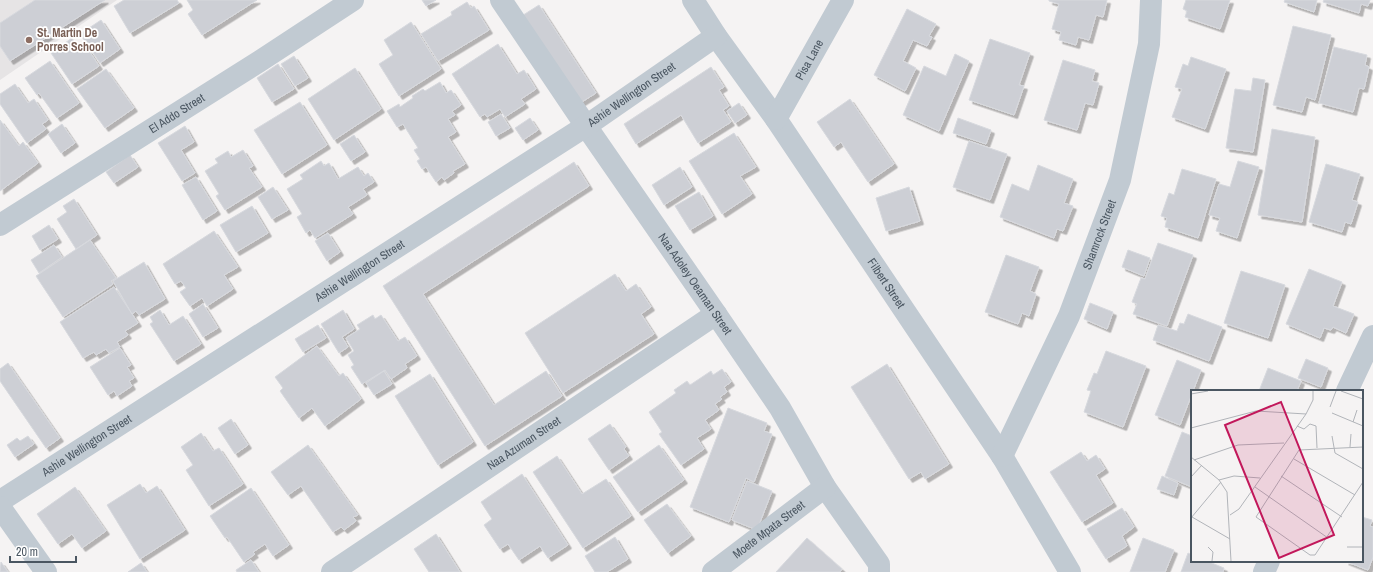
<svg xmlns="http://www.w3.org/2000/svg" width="1373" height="572" viewBox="0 0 1373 572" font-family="'Archivo Narrow',sans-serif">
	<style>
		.education { fill: #e6e4e5 }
		.building { fill: #cdcfd5; stroke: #d7d9de; filter: url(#shadow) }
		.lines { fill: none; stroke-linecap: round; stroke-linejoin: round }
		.street { stroke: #c1cad2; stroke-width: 22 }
		.education-dot { fill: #8d6e63; stroke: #fff; stroke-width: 1.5 }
		.labels { text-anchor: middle; stroke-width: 3.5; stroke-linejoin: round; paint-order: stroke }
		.education-label { font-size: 12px; font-weight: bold; fill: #785e54; stroke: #fff; text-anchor: start }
		.street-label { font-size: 12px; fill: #4a5661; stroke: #fff }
		.inset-road { fill: none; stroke: #b1b4b9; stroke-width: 1 }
		.view { fill: #c2185b; fill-opacity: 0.15; stroke: #c2185b; stroke-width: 2 }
		.inset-edge { fill: none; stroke: #4a5661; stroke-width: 2 }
	</style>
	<defs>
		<filter id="shadow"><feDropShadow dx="3.5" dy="3.5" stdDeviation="0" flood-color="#0004"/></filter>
	</defs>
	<rect width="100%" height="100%" fill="#f5f3f3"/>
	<path class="education" d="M0,0H117L0,80Z"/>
	<path class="building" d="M35,0H105L10,61L0,46V23Z
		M124,0H177L179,3L130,33L114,6Z
		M187,0H257L202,35L188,14L193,10Z
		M422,0H436L426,6Z
		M1049,0H1107L1103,17L1096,15L1089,40L1078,37L1076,45L1059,40L1061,32L1052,29L1059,4L1049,1Z
		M1186,0H1230L1220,29L1185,17L1187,11L1183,9Z
		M1285,0H1317L1314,12L1284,2Z
		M1324,0H1370L1368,6L1361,4L1359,13L1323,2Z
		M467,2L471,8L474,6L489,30L438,61L421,34L452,15L451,12Z
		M539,5L596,93L577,105L520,17Z
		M907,9L936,24L929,36L932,37L927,46L913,40L903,61L916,68L905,91L874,75Z
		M101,20L120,49L100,63L80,34Z
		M411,22L441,69L399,96L379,64L393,55L384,40Z
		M1293,26L1331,35L1315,100L1306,97L1302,112L1273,105Z
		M72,38L78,48L84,43L99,66L72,84L51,53Z
		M990,39L1030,53L1019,85L1024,86L1014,115L969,100Z
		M498,44L517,74L524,70L536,89L521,99L525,104L505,117L500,109L487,117L485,114L480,117L452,74Z
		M1334,47L1367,55L1365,65L1369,67L1364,89L1359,88L1353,112L1319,103Z
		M955,54L969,61L939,131L903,115L924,66L946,76Z
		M294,56L308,78L295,86L281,64Z
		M1191,57L1226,69L1205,129L1172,117L1182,89L1175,87L1183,64L1188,66Z
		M1063,60L1095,70L1092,81L1099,83L1093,105L1085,103L1077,130L1044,120Z
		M50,61L79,103L57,118L39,93L37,95L25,78Z
		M278,64L294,89L272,102L257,78Z
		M711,67L724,87L719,90L729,106L723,110L731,122L698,143L681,115L636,144L624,124Z
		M355,68L381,109L334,140L308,99Z
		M106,69L134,108L105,128L77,89Z
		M1253,78L1265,80L1253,152L1226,148L1235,89L1251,91Z
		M440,82L446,93L451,90L461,105L452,111L455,115L448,119L456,132L448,137L465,164L453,171L454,173L444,180L442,177L436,182L426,167L422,169L417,161L420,159L414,150L418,148L403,124L397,127L387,111L399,104L400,107L413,98L412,96L423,89L425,91Z
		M15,84L28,103L34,99L48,120L42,124L46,129L27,143L0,104V94Z
		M850,99L894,164L868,182L841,142L834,147L817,122Z
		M300,102L327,145L282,174L254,130Z
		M739,103L747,115L735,123L727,111Z
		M501,114L510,128L496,136L488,122Z
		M530,118L538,130L523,140L515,128Z
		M958,118L991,130L986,144L953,133Z
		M0,120L19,146L23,142L38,163L0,191Z
		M62,124L75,143L61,153L48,134Z
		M185,126L194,142L181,150L195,173L182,181L158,143Z
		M1272,129L1315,137L1302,222L1258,215Z
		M734,133L756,167L740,176L752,194L722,214L689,161Z
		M354,135L365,152L351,161L340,144Z
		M969,141L1007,154L990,200L953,187Z
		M243,150L253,166L249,168L262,187L225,210L216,196L219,194L205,171L218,163L215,159L228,151L231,157Z
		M130,155L138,167L114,183L106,172Z
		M321,161L324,166L329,163L338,179L358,167L364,176L368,173L374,182L363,189L367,195L348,207L353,214L315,238L310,230L306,233L297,217L302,214L287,189L303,179L300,175Z
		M1238,161L1259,167L1237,238L1216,231L1220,218L1209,215L1219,184L1230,187Z
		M574,162L589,186L423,294L494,405L546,371L562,396L485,446L383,286Z
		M1326,164L1360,174L1352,200L1358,202L1351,224L1345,222L1342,232L1309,222Z
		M1038,165L1073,179L1064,203L1073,206L1063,231L1057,229L1054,238L1000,217L1012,184L1029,191Z
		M680,167L692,187L664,205L652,185Z
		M1182,169L1216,179L1198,238L1165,227L1167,218L1161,216L1169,193L1174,195Z
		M196,177L217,211L203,220L182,185Z
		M273,187L288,210L272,219L258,197Z
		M909,187L920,221L886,231L876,198Z
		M699,192L713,216L690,230L675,206Z
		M74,199L97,235L76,249L57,219L67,212L63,206Z
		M252,206L268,233L236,252L220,225Z
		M49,225L58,239L40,250L32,236Z
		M214,231L238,267L224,275L233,289L207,306L202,298L190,306L180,292L186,288L181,281L175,284L163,264Z
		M328,233L340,252L327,261L315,241Z
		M90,240L116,278L111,281L113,284L63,317L36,276Z
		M1158,243L1193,255L1167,326L1133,314L1137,304L1132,302L1141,278L1145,279Z
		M54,245L62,257L39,273L31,260Z
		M1128,250L1150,258L1144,276L1122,267Z
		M1006,255L1039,267L1030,291L1036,294L1029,316L1022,313L1018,324L985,312Z
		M144,262L165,299L139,315L136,311L132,314L113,281Z
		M1309,269L1342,282L1333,306L1354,314L1346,333L1333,327L1331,330L1324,328L1320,338L1286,324Z
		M1241,271L1285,285L1268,338L1224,323Z
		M615,274L626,291L636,284L651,307L641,314L654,334L563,393L525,333Z
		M114,287L138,323L125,331L128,335L117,342L120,347L109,353L106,349L96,355L94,352L83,358L60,322Z
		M1090,303L1113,312L1107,329L1084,319Z
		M203,304L218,328L203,337L189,314Z
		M160,310L169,325L183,316L201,344L174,361L150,324L153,322L150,317Z
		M343,310L354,329L342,337L348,347L339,353L321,324Z
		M1188,314L1222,327L1209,361L1153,340L1158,325L1177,331L1180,323L1184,324Z
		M373,315L375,319L381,315L398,341L405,337L417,356L405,364L407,368L391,379L385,370L362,384L351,367L354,365L348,355L354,351L346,338L360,329L357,325Z
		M318,325L326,338L303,352L295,339Z
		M317,346L339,376L343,373L361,399L325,426L312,408L299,418L280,391L283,388L275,377Z
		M120,348L131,365L127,367L134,378L129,381L132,386L117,396L114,391L108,395L90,367Z
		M1106,351L1146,366L1123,427L1084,412L1091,391L1087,390L1094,373L1097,374Z
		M1306,359L1328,368L1321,387L1298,378Z
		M1177,360L1201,370L1180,425L1155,415Z
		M8,363L60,438L46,448L0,381V369Z
		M887,364L949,464L925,479L921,472L909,479L851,387Z
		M1268,368L1301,381L1297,391H1259Z
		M722,369L731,382L724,387L727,392L720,397L722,399L715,404L719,410L705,420L711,429L697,438L704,449L681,465L659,434L662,432L649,412L676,393L674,390L687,381L690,385L711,371L713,375Z
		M384,371L392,384L374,395L366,383Z
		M430,374L473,442L438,465L395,396Z
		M728,408L767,423L764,431L772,434L754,482L746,478L729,522L690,507Z
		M231,419L248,445L235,454L218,428Z
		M610,424L626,447L624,449L629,456L609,470L588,439Z
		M1182,432L1192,436V487L1165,476Z
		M201,433L213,451L219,448L243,484L209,506L186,470L193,465L181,447Z
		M28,436L34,444L15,457L7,445L17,438L20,441Z
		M308,445L358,515L353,517L356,521L344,530L341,527L333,532L301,486L288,495L271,472Z
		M659,445L684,480L638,512L613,477Z
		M1081,452L1087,461L1096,455L1105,469L1096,475L1113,503L1082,522L1050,472Z
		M557,456L582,494L606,479L631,516L583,548L533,472Z
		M522,474L568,545L548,558L540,546L519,560L508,544L500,549L484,525L492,519L481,502Z
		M1162,476L1178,483L1174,495L1157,489Z
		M747,481L772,491L757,530L732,520Z
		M140,484L146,493L157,486L185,530L140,559L107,505Z
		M75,487L106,531L82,548L72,534L58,544L37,514Z
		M251,488L289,545L273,556L265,544L253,552L255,554L244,562L227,537L225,538L210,516Z
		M667,504L691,536L668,553L644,520Z
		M1122,508L1134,527L1122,536L1127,546L1106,559L1087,529Z
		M1362,517L1372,520L1370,526L1373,527V557L1368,570L1345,561H1362Z
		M436,534L460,572H429L414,549Z
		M615,537L628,559L607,572H595L585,556Z
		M807,538L842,569L840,572H776Z
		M1143,538L1174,550L1165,572H1130Z
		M1188,553L1192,555V561H1207L1224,568L1223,572H1181Z
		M251,560L259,572H237L236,570Z
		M1,562L8,572H0Z
		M141,563L147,572H128Z"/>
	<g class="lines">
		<g class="street">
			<path id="s1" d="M501,0L586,126L716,314L780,408L825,487L879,564V572"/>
			<path id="s2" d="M693,0L716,36L776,119L1002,456L1070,572"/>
			<path id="s3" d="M776,119L843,0"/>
			<path id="s4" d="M0,225L260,61L353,0"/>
			<path d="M1347,391L1373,336"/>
			<path id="s5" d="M1002,456L1069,316L1120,180L1149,44L1151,0"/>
			<path id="s6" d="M0,501L586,126L716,36"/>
			<path d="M0,507L46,572"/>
			<path id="s7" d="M332,572L716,314"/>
			<path id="s8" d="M713,572L825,487"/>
			<path d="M1264,572L1269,561"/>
		</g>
	</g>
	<circle class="education-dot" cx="29" cy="40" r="4"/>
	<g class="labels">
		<g class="education-label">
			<text x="37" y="37">St. Martin De<tspan x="37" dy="14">Porres School</tspan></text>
		</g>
		<g class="street-label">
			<text dy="4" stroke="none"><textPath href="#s3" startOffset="68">Pisa Lane</textPath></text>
			<text dy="4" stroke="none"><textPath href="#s6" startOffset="751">Ashie Wellington Street</textPath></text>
			<text dy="4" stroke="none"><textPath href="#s4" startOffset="209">El Addo Street</textPath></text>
			<text dy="4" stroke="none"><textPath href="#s5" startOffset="242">Shamrock Street</textPath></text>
			<text dy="4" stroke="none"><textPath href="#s6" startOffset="427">Ashie Wellington Street</textPath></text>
			<text dy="4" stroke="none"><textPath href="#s2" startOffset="343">Filbert Street</textPath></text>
			<text dy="4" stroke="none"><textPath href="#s1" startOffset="344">Naa Adoley Oeaman Street</textPath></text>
			<text dy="4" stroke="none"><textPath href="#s7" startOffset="231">Naa Azuman Street</textPath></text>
			<text dy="4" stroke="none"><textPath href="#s6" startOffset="103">Ashie Wellington Street</textPath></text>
			<text dy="4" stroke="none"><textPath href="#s8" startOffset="70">Moete Mpata Street</textPath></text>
		</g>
	</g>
	<g transform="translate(1191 390)">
		<rect width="172" height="172" fill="#f5f3f3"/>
		<path class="inset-road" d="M150,1L172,9M0,4L17,1M139,17L145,1M141,23L172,36M162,32L166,20M106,36L113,39L119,34L125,36L126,58M0,38L65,21L115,24M141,46L144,63L172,79M159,57L160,44M172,57L108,60L65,127L119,165H124L172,92M0,67L28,90L36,102L40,171M103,69L164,105M3,70L47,55L93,53M90,86L151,127M0,87L11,75M28,90L43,86L69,88M64,97L137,148M39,125L48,119L115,24L122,10V1M1,127L39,149M0,128L30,92M17,157L22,162L21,171M156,157H172"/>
		<path class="view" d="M90,12L143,145L88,168L34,35Z"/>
		<rect width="172" height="172" class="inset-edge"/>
	</g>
	<path d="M10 556v6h66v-6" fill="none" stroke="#4a5661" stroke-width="2"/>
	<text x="16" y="556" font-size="12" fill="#4a5661" stroke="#ffffff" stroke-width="3" paint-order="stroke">20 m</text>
</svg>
